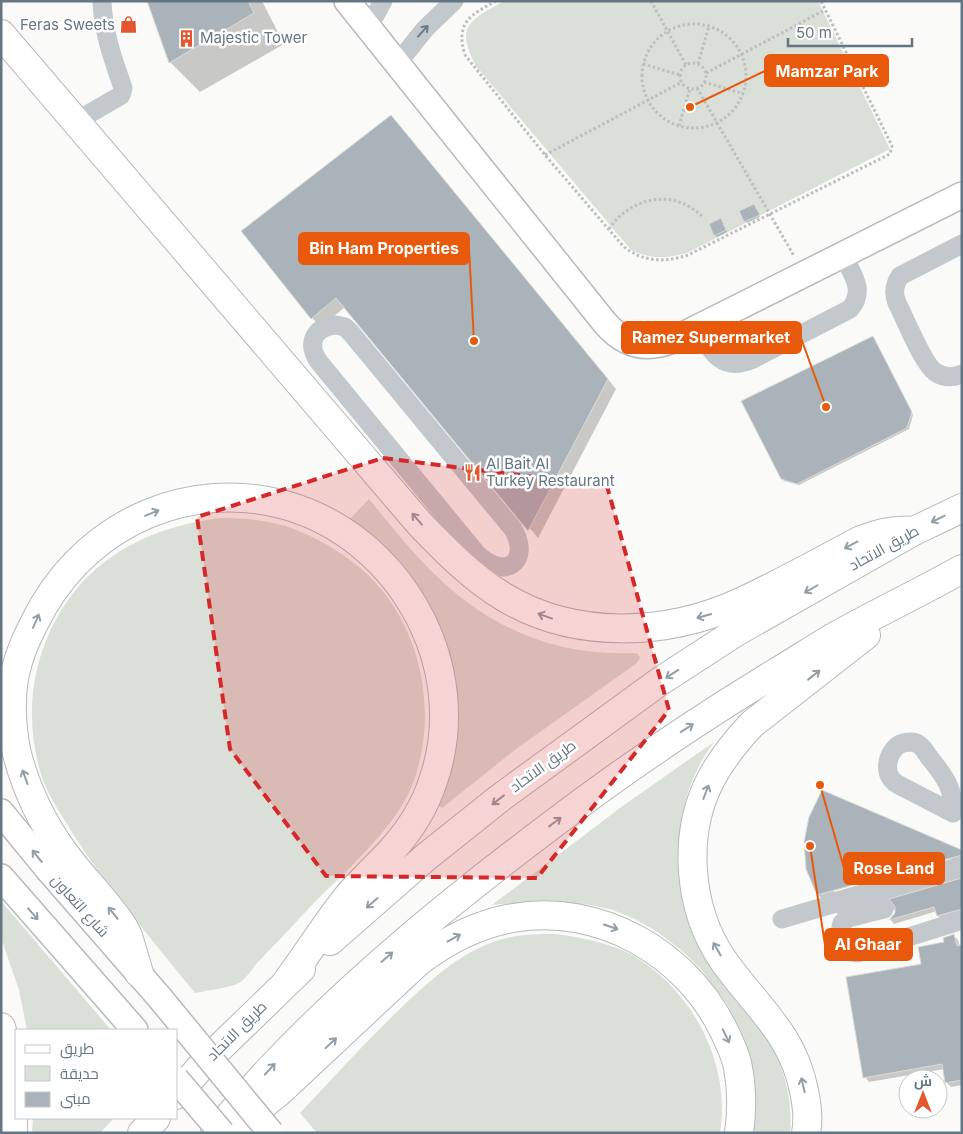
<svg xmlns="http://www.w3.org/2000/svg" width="963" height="1134" viewBox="0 0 963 1134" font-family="Inter,Cairo,sans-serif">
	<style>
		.green { fill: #dadfd7 }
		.shadow { fill: #0003; fill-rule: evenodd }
		.building { fill: #aab3b9; stroke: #dcdcda }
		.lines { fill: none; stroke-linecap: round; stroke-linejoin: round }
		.major-casing { stroke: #b5babe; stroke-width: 28 }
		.highway-casing { stroke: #b4b9bd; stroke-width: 30 }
		.path { stroke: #bbbfc2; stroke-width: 3; stroke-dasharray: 2.5 2.5; stroke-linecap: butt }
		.minor { stroke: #c3c8cc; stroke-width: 19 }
		.major { stroke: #fff; stroke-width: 25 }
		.highway { stroke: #fff; stroke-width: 28 }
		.major-bridge-casing { stroke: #b5babe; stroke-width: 28; stroke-linecap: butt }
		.major-bridge { stroke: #fff; stroke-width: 25 }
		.oneway { stroke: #6a7a87 }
		.oneway2 { stroke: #939fa8 }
		.marked { fill: #d62828; fill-opacity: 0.2; stroke: #d62828; stroke-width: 4; stroke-dasharray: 10 6; stroke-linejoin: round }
		.labels { text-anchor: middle; stroke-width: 5; stroke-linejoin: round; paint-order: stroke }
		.poi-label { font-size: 15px; fill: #657683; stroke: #fff; text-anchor: start }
		.street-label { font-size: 15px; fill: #657683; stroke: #fff }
		.leader { fill: none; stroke: #e8590c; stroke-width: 2 }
		.callout-dot { fill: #e8590c; stroke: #fff; stroke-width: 2 }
		.callout { fill: #e8590c; stroke: #e8590c; stroke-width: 2 }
		.callout-label { font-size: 16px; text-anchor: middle; font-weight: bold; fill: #fff }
	</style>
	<rect width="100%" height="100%" fill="#fafaf8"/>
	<path class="green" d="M504,1H818L890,149L687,253C665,259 652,259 631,250L476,66C454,25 471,20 504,1Z
		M369,499C393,528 417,559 445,584C500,633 561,656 634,653L638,654L640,658L637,663L516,749L442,808L438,805C448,778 457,750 458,721C460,658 430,586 383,544C373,534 361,527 349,520Z
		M220,518C245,518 270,520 294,529C321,540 347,555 368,575C423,628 440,718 411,788C392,832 342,874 309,908C292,927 274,945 257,963C252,969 246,979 239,983C233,987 204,991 195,993C153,941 109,890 73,834C62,815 47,795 41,774C23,715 32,654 66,603C102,550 158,526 220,518Z
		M714,742C708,751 702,759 698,768C681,800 677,841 680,876C681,886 682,900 686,910C691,922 702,934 709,945C747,1003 796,1059 790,1133H752L746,1047L739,1028L727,1004L701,969L680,949L656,931L635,919L613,910L591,905L539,901L492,905L624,805Z
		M1,901L111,1030H27L19,990L1,938Z
		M557,934C583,938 611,943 634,956C693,991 731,1064 720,1133H317L300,1113C334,1077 367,1040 403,1006C434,977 465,948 507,938C523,934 540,934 557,934Z
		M33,1118H114L100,1133H32Z"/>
	<path class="shadow" d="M148,1H262L284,44L200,92L170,62Z
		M400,126L616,389L538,538L345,307L321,327L312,318Z
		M755,207L760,217L747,223L740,212Z
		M721,219L727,232L717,237L715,235Z
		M874,339L913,415L909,429L799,485L784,481L782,478Z
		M962,851V914L942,920L938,916L937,911L894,924L890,919L896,912V909L847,923L818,895L808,869ZM951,856V859L834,892V889Z
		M954,936L958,940L960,947H962V1085L951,1087L947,1083L944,1069L869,1082L865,1077L922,965Z"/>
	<path class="building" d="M147,1H248L254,13L169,63Z
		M391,115L608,379L528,531L336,298L311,319L241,231Z
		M754,204L760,215L744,222L739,211Z
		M721,218L726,230L714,236L709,224Z
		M873,336L912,412L907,428L797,484L781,479L741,401Z
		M822,790L962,850V855L817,895L806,869L804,842L809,817Z
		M962,878V909L937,916L934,907L889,920L895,913V907L889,899Z
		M954,934L957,946L962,945V1080L945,1083L942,1064L863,1078L846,977L921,964L918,947L944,942L943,938Z"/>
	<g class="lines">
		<defs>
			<path id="major" d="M347,1L605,323C624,345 646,351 673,340L962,195
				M1,812L46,867L160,998
				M1,877L135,1030"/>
			<path id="highway" d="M1,34L419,523C445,550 472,578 504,597C575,640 667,636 741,602C782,583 821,561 861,540C879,533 895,529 914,531
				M330,941L426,857L500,798L659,682L736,632L914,531L962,508
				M139,973L128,936L124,928C106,900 81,877 62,850C42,822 26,788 17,754C11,727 9,689 18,662C23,644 35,621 44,605C93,522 190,479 285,505C400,537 473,667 433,781C425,806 410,830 392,850C378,865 363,879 349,895C327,922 308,953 287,981
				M1,1027C12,1061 13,1097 13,1133
				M176,1095L207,1060L301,969
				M239,1124L279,1092L418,962C447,940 477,924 513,918C599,903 686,953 723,1029C729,1041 736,1055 738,1068C742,1089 742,1112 739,1133
				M142,1133L156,1118
				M215,1133C234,1111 251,1089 271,1068C355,979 451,901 549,827C621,772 695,722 772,675C792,663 812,650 832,638C875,614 919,593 962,569
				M806,1133C809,1119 807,1105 804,1091C793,1033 755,1006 723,960C688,909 682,834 711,779C722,758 736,741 752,724L866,635"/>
		</defs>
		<use href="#major" class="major-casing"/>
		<use href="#highway" class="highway-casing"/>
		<path class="path" d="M496,1C470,15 455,23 465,55L545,155L623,246C642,262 665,263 688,255L890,154L892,146L821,1
			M651,1L686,65
			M642 76a52 52 0 1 1 104 0a52 52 0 1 1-104 0Z
			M680 76a13 13 0 1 1 26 0a13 13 0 1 1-26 0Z
			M643,64L680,75
			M698,64L709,26
			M706,73L825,10
			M704,82L744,94
			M697,88L794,256
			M679,126L690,88
			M545,155L682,82
			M609,229C624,206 654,192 682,203C689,206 696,211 702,216"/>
		<path class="minor" d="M368,28L383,1
			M397,64L425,29L454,1
			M75,122L118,97L121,95L123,88C113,59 103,32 102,1
			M962,244L900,276C894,285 893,293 897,303C905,318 923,364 935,372C944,378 953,378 962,374
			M336,325L345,327L351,333L513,529C531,560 507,582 477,554L319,362C306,343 314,327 336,325Z
			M697,328C711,351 721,372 751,360L850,309C866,290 852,274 843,255
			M912,742C921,743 924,750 929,757C944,776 954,787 953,813L897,784C883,775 886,756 897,746C901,743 907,742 912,742Z
			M884,909L848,918L842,923C838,934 845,953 858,953L962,920
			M782,919L962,866"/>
		<use href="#major" class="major"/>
		<use href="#highway" class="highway"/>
		<defs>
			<path id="major-bridge" d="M160,998L271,1133
				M176,1079L222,1133"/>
		</defs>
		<use href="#major-bridge" class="major-bridge-casing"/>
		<use href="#major-bridge" class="major-bridge"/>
	</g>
	<defs><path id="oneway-shaft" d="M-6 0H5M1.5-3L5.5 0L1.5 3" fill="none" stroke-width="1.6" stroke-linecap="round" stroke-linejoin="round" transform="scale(1.25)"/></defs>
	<use class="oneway" href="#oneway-shaft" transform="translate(423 31) rotate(-48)"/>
	<g class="oneway2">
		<use href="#oneway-shaft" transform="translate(152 513) rotate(-22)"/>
		<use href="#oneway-shaft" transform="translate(417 519) rotate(-131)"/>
		<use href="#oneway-shaft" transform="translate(938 519) rotate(154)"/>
		<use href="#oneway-shaft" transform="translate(851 545) rotate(152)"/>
		<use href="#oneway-shaft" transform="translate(811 589) rotate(150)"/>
		<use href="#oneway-shaft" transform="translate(545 616) rotate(-160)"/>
		<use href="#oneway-shaft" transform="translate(704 616) rotate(164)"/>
		<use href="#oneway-shaft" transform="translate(36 621) rotate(-66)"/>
		<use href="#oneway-shaft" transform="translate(672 674) rotate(147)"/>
		<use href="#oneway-shaft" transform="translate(814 675) rotate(-38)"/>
		<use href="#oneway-shaft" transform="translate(687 728) rotate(-33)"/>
		<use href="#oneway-shaft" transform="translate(25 777) rotate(-110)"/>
		<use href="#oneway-shaft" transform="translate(706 792) rotate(-69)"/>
		<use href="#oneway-shaft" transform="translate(498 800) rotate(142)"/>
		<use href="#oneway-shaft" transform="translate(555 822) rotate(-37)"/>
		<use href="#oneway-shaft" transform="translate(37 856) rotate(-129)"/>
		<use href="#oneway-shaft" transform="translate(372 903) rotate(139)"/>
		<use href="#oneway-shaft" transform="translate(113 913) rotate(-129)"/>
		<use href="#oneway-shaft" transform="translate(33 914) rotate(49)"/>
		<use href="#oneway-shaft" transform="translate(611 927) rotate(19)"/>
		<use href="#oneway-shaft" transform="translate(454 938) rotate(-29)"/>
		<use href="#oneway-shaft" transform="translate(717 949) rotate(-120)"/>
		<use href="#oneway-shaft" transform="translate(387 957) rotate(-41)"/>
		<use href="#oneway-shaft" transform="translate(726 1036) rotate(64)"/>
		<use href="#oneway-shaft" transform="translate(331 1043) rotate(-43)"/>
		<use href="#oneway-shaft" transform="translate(270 1069) rotate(-47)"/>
		<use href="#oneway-shaft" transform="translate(803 1085) rotate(-103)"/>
	</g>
	<path class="marked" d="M383,458L607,486L669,710L537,878L326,876L230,749L197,517Z"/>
	<defs>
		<symbol id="shop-bare" viewBox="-9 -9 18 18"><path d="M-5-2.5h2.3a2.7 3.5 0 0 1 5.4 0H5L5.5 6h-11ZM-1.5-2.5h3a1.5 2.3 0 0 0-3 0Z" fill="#e4572e" stroke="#fff" stroke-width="2.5" paint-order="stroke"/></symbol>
		<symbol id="building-bare" viewBox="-9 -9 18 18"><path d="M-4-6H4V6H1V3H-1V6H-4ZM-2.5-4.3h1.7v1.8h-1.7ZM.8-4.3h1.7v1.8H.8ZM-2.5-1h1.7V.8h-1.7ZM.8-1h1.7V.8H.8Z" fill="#e4572e" stroke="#fff" stroke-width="2.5" paint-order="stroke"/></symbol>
		<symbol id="restaurant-bare" viewBox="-9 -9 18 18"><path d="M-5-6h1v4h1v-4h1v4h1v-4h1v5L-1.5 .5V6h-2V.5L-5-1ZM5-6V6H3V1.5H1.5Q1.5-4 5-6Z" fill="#e4572e" stroke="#fff" stroke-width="2.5" paint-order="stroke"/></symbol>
	</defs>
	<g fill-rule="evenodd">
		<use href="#shop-bare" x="116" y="12" width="25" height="25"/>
		<use href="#building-bare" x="174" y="26" width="25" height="25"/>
		<use href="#restaurant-bare" x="460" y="460" width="25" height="25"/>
	</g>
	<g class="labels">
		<g class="poi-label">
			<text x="115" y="30" text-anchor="end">Feras Sweets</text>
			<text x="200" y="43">Majestic Tower</text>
			<text x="486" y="469">Al Bait Al<tspan x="486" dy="17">Turkey Restaurant</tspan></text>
		</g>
		<g class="street-label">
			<text transform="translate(884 548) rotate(-29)" y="5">طريق الاتحاد</text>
			<text transform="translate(543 766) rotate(-36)" y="5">طريق الاتحاد</text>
			<text transform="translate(80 906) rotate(48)" y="5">شارع التعاون</text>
			<text transform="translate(237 1031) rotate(-45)" y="5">طريق الاتحاد</text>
		</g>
	</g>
	<path class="leader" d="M690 107L765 71M474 341L469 249M826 407L801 338M820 785L844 868M810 846L825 945"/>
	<g class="callout-dot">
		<circle cx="690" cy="107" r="5"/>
		<circle cx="474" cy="341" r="5"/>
		<circle cx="826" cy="407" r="5"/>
		<circle cx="820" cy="785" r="5"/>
		<circle cx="810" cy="846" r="5"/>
	</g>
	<g class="callout">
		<rect x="765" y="55" width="123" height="31" rx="5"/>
		<rect x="299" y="233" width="170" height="31" rx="5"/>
		<rect x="622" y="322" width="179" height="31" rx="5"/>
		<rect x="844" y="853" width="100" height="31" rx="5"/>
		<rect x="825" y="929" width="87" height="31" rx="5"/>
	</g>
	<g class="callout-label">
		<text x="827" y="77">Mamzar Park</text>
		<text x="384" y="254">Bin Ham Properties</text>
		<text x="711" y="343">Ramez Supermarket</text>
		<text x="894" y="874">Rose Land</text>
		<text x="868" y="950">Al Ghaar</text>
	</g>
	<rect width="963" height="1134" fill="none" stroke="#657683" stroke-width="5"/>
	<rect x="15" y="1029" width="162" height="90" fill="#ffffff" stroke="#c1c8cd"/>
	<rect x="25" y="1045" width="25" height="8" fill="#ffffff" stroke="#c1c8cd"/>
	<text x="60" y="1054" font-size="15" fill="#657683">طريق</text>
	<rect x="25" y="1066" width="25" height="15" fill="#dadfd7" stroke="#c1c8cd"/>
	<text x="60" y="1079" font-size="15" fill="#657683">حديقة</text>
	<rect x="25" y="1092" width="25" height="15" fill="#aab3b9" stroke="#c1c8cd"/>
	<text x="60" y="1104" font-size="15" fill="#657683">مبنى</text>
	<g transform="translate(923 1094)"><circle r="24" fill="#ffffff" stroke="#c1c8cd"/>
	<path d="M0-4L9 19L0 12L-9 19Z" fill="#e4572e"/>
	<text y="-8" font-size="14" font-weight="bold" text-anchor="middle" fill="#657683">ش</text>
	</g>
	<path d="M788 38v8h124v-8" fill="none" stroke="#657683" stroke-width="2.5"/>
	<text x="796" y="38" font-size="15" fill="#657683" stroke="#ffffff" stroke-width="4" paint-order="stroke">50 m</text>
</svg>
